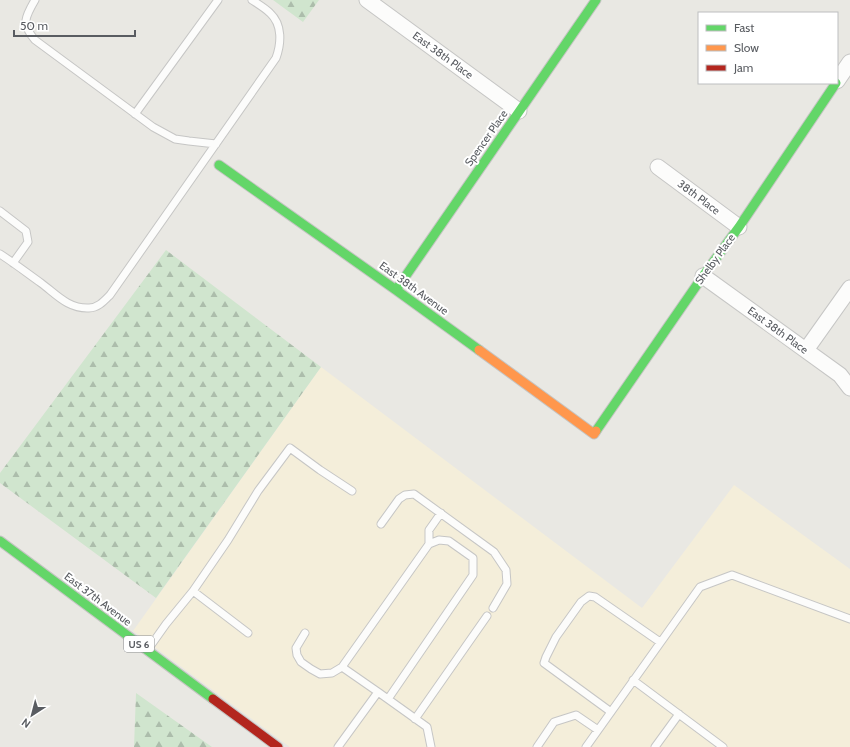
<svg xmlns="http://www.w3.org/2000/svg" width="850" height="747" viewBox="0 0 850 747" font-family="Cabin,sans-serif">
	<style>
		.commercial { fill: #f4eeda }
		.forest { fill: url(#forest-firs) }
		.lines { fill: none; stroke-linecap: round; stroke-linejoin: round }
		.lane-casing { stroke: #c6c6c5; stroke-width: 9 }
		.street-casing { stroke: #c6c6c5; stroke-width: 17 }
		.fast-casing { stroke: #c5c5c3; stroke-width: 11 }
		.slow-casing { stroke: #c5c5c3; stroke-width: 11 }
		.jam-casing { stroke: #c5c5c3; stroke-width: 11 }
		.lane { stroke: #fcfcfb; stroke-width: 7 }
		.street { stroke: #fcfcfb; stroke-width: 15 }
		.fast { stroke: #63d668; stroke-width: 9 }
		.slow { stroke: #ff974d; stroke-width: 9 }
		.jam { stroke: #b3261e; stroke-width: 9 }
		.labels { text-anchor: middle; stroke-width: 4; stroke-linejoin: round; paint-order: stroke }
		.shield { fill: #fff; stroke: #8b8d90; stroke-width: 1 }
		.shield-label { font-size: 10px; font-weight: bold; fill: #595c61 }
		.street-label { font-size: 11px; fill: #595c61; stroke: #fff }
	</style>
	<defs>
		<pattern id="forest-firs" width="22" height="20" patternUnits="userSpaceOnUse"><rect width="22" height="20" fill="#d0e5ce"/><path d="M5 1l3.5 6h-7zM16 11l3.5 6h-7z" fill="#acbdab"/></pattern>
	</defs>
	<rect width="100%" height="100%" fill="#e9e8e3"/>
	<path class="commercial" d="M321,367L642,608L734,485L850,569V747H290L133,631Z"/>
	<path class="forest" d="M273,0H319L303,22Z
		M166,250L321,367L156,598L0,483V473Z
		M136,693L212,747H134Z"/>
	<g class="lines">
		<defs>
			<path id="lane" d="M35,0C25,17 21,24 35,40L153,127L175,139L189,141L216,144
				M135,114L218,0
				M0,211L26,231L28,242L13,263
				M0,254C14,263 27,273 41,283C56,294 68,309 89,308C98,308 104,301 110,295L276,58C281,44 283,25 270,13C265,8 258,4 252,0
				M381,524L399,499L405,495L414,494L494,552L506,570L507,584L493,608
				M429,544V530L441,513
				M193,591L248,633
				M305,633L296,648L297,655L301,662L311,669L320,674L332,673L342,667L429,544L439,540L449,541L473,558V575L388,699
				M149,648L166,624L193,591L228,540L258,491L290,448L320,470L352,491
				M342,667L378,692
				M633,680L723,747
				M611,712L544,663L546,657L556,637L581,602L589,596L595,597L660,642
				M415,719L487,616
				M338,747L378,692L427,727L431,747
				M537,747L554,722L576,715L598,730
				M586,747L700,587L732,575L850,619
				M655,747L679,714"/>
			<path id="street" d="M367,0L519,111
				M837,81L850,62
				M658,167L739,227
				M703,276L840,375L850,388
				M806,350L850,288"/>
			<path id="fast" d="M219,165L396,290L479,350
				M396,290L596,0
				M596,431L703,276L739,227L836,83
				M0,541L213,699"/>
			<path id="slow" d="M479,350L594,434L596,431"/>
			<path id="jam" d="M213,699L278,747"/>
		</defs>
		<use href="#lane" class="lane-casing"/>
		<use href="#street" class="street-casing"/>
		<use href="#fast" class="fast-casing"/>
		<use href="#slow" class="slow-casing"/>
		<use href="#jam" class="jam-casing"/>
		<use href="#lane" class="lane"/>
		<use href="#street" class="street"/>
		<use href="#fast" class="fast"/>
		<use href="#slow" class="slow"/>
		<use href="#jam" class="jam"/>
	</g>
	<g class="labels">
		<rect class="shield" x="124" y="636" width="30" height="16" rx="3"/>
		<g class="shield-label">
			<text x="139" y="648">US 6</text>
		</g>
		<g class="street-label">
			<text transform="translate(443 55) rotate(36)" y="4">East 38th Place</text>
			<text transform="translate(486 138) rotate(-55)" y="4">Spencer Place</text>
			<text transform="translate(699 197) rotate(37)" y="4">38th Place</text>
			<text transform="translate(715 259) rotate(-54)" y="4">Shelby Place</text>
			<text transform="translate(414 288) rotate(36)" y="4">East 38th Avenue</text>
			<text transform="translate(778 330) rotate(36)" y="4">East 38th Place</text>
			<text transform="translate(98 599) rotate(37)" y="4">East 37th Avenue</text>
		</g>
	</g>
	<rect x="698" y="12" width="140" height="72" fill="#ffffff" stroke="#bdbec0"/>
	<rect x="706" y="25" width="20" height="6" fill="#63d668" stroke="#bdbec0"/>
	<text x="734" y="32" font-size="12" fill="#595c61">Fast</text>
	<rect x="706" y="45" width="20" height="6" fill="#ff974d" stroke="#bdbec0"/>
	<text x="734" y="52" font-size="12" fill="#595c61">Slow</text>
	<rect x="706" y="65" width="20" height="6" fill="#b3261e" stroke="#bdbec0"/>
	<text x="734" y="72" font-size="12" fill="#595c61">Jam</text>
	<g transform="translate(32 715) rotate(216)" stroke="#ffffff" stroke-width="3" paint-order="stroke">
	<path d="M0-3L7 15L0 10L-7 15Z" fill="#595c61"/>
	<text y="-6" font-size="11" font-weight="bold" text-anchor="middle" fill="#595c61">N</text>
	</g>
	<path d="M14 30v6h121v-6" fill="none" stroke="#595c61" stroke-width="2"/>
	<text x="20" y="30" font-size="12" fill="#595c61" stroke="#ffffff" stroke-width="3" paint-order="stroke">50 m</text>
</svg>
